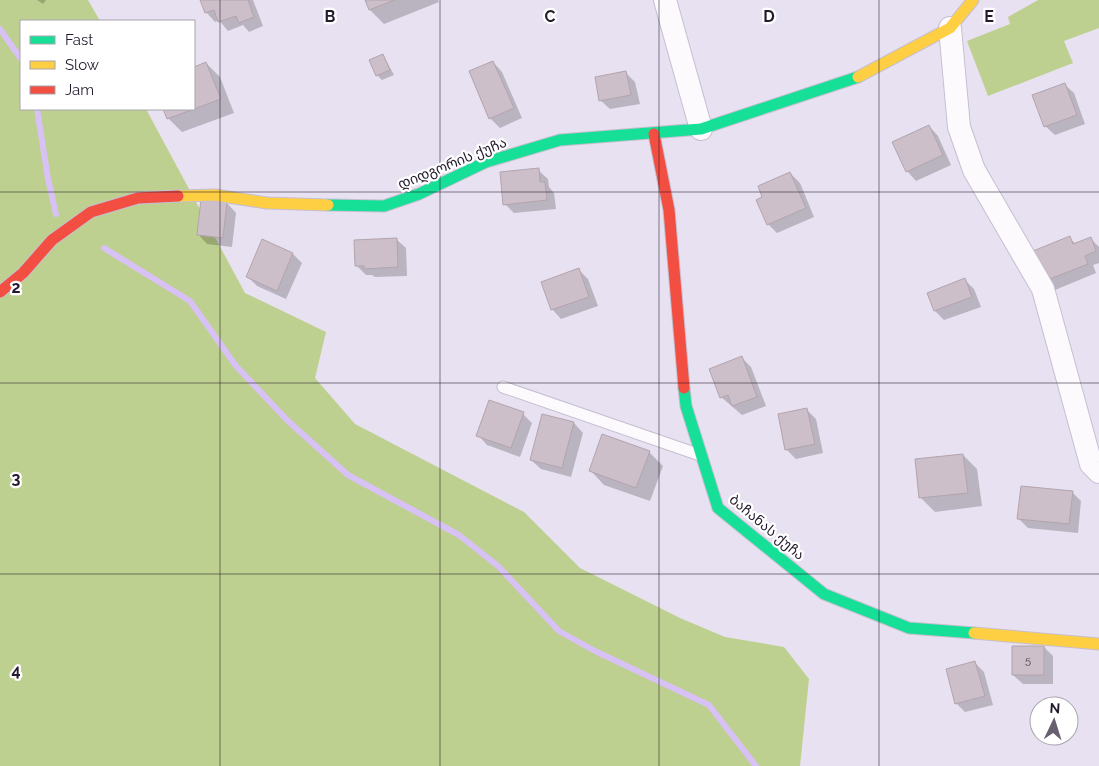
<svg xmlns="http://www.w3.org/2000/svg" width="1099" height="766" viewBox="0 0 1099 766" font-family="Raleway,'Noto Sans Georgian',sans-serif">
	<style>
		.green { fill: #bed08f }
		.shadow { fill: #0003 }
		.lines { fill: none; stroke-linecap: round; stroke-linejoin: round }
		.stream { stroke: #d8c1f5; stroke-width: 6 }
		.building { fill: #cdbfc9; stroke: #b2a4ad }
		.lane-casing { stroke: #c6bfd0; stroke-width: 13 }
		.street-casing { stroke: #c6bfd0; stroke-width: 24 }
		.fast-casing { stroke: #c6bfd0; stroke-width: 13 }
		.slow-casing { stroke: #c6bfd0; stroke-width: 13 }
		.jam-casing { stroke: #c6bfd0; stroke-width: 13 }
		.lane { stroke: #fcfafd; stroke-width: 11 }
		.street { stroke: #fcfafd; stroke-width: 22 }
		.fast { stroke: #16e098; stroke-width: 11 }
		.slow { stroke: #ffcf43; stroke-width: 11 }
		.jam { stroke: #f24e42; stroke-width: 11 }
		.grid { fill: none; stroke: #231b2d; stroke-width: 1; stroke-opacity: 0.55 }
		.labels { text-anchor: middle; stroke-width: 4.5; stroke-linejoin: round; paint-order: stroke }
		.number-label { font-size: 11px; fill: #4e4454 }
		.street-label { font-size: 14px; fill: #231b2d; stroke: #fff }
		.grid-label { font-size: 16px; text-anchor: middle; font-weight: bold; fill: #231b2d; stroke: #fff; stroke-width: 4.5; stroke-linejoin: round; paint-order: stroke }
	</style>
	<rect width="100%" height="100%" fill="#e8e1f1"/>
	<path class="green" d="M0,0H88L100,21H21V109H146L245,293L326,332L315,378L355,424L524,512L580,568L680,618L725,637L784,647L809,679L800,766H0Z
		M1038,0H1099V28L1064,41L1073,63L988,96L967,41L1010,24L1008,17Z"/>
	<path class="shadow" d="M37,0H46L43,4Z
		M201,0H253L263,26L249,32L243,25L228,31L219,20L215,22L206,12Z
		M366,0H438L439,2L384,24L370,10Z
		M383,55L394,75L382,80L377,75Z
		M493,62L502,72L522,118L500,128L490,118Z
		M206,63L220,77L234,113L182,132L168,118L164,109H194V68Z
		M626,73L635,82L640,104L610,109L600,100Z
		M1064,84L1074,93L1085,124L1055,135L1045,126Z
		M929,126L938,136L951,165L916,181L907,171Z
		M538,170L548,179L549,187L554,193L556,209L514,213L505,204Z
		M790,173L800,183L814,217L777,233L768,224L764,197Z
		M227,203L236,213L232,247L207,244L198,234Z
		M1069,238L1076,244L1091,239L1099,247V263L1093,265L1096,273L1055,290L1046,280Z
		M396,239L406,248L407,276L375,277L372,275H366L357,266Z
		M293,254L302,263L286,299L257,286L248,277Z
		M579,270L588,279L598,306L561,319L552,309Z
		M965,280L974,289L981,307L944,320L935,311L928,293Z
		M741,357L751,367L766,406L742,415L721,397Z
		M806,409L816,419L823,453L796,459L787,450L779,415Z
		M523,414L532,423L520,457L487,445L478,435Z
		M574,423L583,433L571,477L541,469L531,460Z
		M649,452L663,466L650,501L604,485L590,470Z
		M963,455L977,469L982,506L935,512L921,498Z
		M1072,492L1081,501L1078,533L1028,528L1019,519Z
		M1044,647L1053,656V684H1023L1013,675Z
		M975,663L984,672L993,705L965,712L956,703Z"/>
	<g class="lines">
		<path class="stream" d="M0,29L21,59
			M37,109L48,179L56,214
			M104,248L190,301L236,366L288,421L348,475L459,535L498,566L559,631L595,651L709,705L756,766"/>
	</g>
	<path class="building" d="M200,0H248L254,17L239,23L236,16L218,22L214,10L205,13Z
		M365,0H395L369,10Z
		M383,54L390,70L376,76L369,60Z
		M493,61L514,108L489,119L469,71Z
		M206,62L221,99L167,119L163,109H194V67Z
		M626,71L631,95L599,101L595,77Z
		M1065,83L1077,115L1044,127L1032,95Z
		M929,125L943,155L906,172L892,142Z
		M539,168L540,182H545L547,200L503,205L500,172Z
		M790,172L806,208L767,225L756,200L762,197L758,186Z
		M201,199L227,202L223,238L197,235Z
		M1070,236L1073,244L1091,237L1096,251L1085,256L1088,264L1045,281L1033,251Z
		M397,238L398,267L364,269V266H355L354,240Z
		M262,239L293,253L277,291L246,277Z
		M579,268L589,297L551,310L541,282Z
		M965,278L972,297L934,311L927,293Z
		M742,356L757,397L732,406L728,395L720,398L709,369Z
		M489,400L524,412L511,448L476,436Z
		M807,408L815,444L785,450L778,414Z
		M542,414L574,422L562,468L530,460Z
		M602,434L650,451L636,488L589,471Z
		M963,454L968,493L919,498L915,459Z
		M1021,486L1073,491L1069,524L1017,519Z
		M1012,646H1044V675H1012Z
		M975,661L985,696L955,704L946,669Z"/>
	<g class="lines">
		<defs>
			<path id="lane" d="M503,387L700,455"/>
			<path id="street" d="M665,0L701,129
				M950,28L959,127L974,170L1043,289L1091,464L1099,472"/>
			<path id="fast" d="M328,205L384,206L419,194L486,162L560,140L701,129L858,77
				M684,388L686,406L718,508L824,594L909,628L974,633"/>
			<path id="slow" d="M858,77L950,28L973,0
				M178,196L215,195L267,203L328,205
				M974,633L1099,644"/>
			<path id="jam" d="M654,134L669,210L684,388
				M0,292L23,273L52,240L91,212L138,198L178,196"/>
		</defs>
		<use href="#lane" class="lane-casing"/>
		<use href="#street" class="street-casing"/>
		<use href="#fast" class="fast-casing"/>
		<use href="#slow" class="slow-casing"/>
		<use href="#jam" class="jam-casing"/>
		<use href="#lane" class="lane"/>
		<use href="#street" class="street"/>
		<use href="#fast" class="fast"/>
		<use href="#slow" class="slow"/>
		<use href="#jam" class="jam"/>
	</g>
	<path class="grid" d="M220,0V766M440,0V766M659,0V766M879,0V766M0,192H1099M0,383H1099M0,574H1099"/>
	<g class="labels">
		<g class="number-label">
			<text x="1028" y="664">5</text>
		</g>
		<g class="street-label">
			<text transform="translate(452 163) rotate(-22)" y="5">დიდგორის ქუჩა</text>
			<text transform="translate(767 527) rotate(40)" y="5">ბაჩანას ქუჩა</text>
		</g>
	</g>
	<g class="grid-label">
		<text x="330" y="22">B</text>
		<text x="550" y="22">C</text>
		<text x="769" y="22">D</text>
		<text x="989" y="22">E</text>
		<text x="16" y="293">2</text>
		<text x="16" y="484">3</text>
		<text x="16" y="676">4</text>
	</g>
	<rect x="20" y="20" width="175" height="90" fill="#ffffff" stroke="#a7a4ab"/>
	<rect x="30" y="36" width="25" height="8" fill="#16e098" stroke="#a7a4ab"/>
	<text x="65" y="45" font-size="15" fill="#231b2d">Fast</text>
	<rect x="30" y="61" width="25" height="8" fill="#ffcf43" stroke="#a7a4ab"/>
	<text x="65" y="70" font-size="15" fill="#231b2d">Slow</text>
	<rect x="30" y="86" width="25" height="8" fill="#f24e42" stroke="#a7a4ab"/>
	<text x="65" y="95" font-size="15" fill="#231b2d">Jam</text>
	<g transform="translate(1054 721) rotate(4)"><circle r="24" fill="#ffffff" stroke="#a7a4ab"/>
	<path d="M0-4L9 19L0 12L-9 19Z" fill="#686072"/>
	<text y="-8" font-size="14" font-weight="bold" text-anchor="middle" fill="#231b2d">N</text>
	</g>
</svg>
